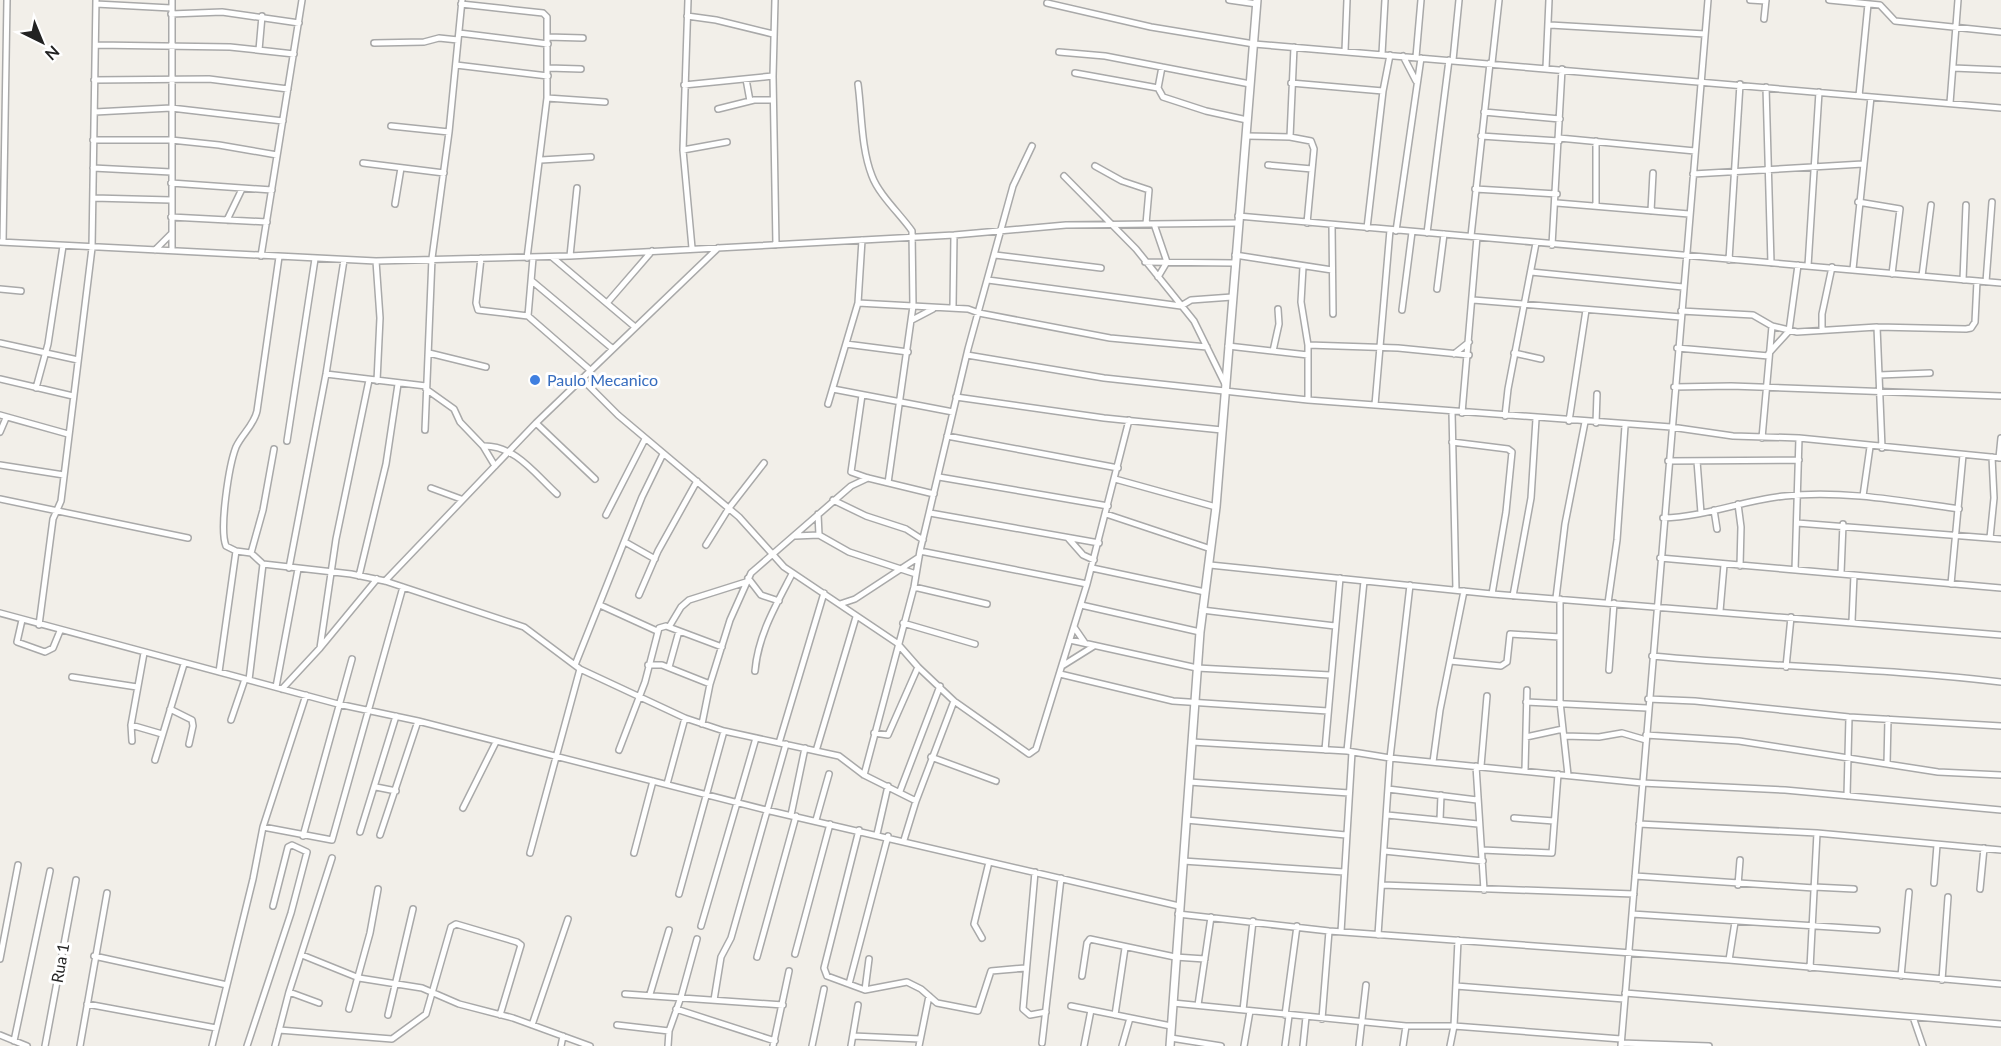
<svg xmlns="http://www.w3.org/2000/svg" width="2001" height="1046" viewBox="0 0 2001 1046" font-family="Lato,sans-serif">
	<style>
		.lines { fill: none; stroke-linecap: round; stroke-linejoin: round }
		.minor-casing { stroke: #a9a9a9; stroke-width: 8 }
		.tertiary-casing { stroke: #a9a9a9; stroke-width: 10 }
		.minor { stroke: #fff; stroke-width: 5 }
		.tertiary { stroke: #fff; stroke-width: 7 }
		.shop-dot { fill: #3f7fe0; stroke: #fff; stroke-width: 2 }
		.labels { text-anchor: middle; stroke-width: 6; stroke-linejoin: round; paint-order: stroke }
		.shop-label { font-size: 16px; fill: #366cbe; stroke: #fff; text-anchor: start }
		.street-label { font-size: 16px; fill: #222; stroke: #fff }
	</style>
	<rect width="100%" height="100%" fill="#f2efe9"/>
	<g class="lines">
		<defs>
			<path id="minor" d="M172,0V250
				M688,0L683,150L692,248
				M775,0L773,76L776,245
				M1229,0L1257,4
				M1750,0L1766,1
				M1829,0L1880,5L1895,21L2001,32
				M1047,3L1151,27L1254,44L2001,108
				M96,4L171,8
				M461,4L543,13L547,17V98L527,258
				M171,14L222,12L299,23
				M687,16L716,20L773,34
				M1764,19L1766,0
				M1550,25L1705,34
				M459,33L548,44
				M547,37L583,38
				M374,43L424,42L439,38L458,40
				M96,45L230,47L294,54
				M1294,47L1290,137L1311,141L1314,149L1307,223
				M259,50L262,16
				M1345,51L1347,0
				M1059,52L1105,56L1250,84
				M1382,54L1385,0
				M1403,56L1416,81
				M1416,57L1421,0
				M1453,60L1459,0
				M1492,63L1499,0
				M456,65L548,76
				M1162,67L1158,88L1163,97L1206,111L1247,120
				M548,68L581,69
				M1546,68L1549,0
				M1953,68L2001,70
				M1075,73L1158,88
				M746,79L750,101
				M94,80L209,79L288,89
				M1291,83L1383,91
				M858,84C862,114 861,148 872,176C879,195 901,215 912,231L913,306L888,483
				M684,85L773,76
				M1766,87L1771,263
				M1859,96L1868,4
				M547,98L605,102
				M1950,103L1958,0
				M718,109L754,100H773
				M95,112L171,108L283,121
				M1484,112L1560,119
				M391,126L449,132
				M1246,136L1290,137
				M1481,136L1559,141
				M1559,138L1695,151
				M93,140H171L219,145L277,155
				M683,150L727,142
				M541,160L591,157
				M363,163L444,173
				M1268,165L1312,169
				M1095,166L1122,181L1149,190L1146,224
				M93,168L171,172
				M1693,174L1863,164
				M1064,176L1136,249L1194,321L1226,386
				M171,183L272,190
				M1475,189L1557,194
				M93,198L171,200
				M1858,202L1900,209L1892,274
				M1557,203L1689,214
				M395,204L401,168
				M1596,205V141
				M1651,211L1653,173
				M1238,216L2001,283
				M171,217L267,222
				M227,220L242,189
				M1154,224L1167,262L1158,277
				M1332,225L1333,314
				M1367,228L1383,91L1390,55
				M1396,231L1421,58
				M1427,233L1449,60
				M1471,236L1490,63
				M0,242L376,261L570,256L954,235L1066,225L1238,223
				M3,242L7,0
				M1552,245L1562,69
				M155,250L171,234
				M995,255L1101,268
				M1235,255L1332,270
				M261,256L302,0
				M570,256L577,188
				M279,257L257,411C254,425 242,434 236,447C229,465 219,529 226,546L236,551L251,553L263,564L351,574L385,581L524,627L580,669L685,718L724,731L839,756L864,775L916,801
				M552,257L635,327
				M481,258L476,303L478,310L528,316L590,370
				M1729,260L1740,84
				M376,261L380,318L377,381
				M1145,262L1235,263
				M1808,266L1819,92
				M1303,267L1301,302L1308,345V400
				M1853,269L1871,97
				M1531,272L1683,287
				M1922,276L1931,205
				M988,280L1181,306L1191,300L1232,297
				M1963,280L1966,205
				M532,281L613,349
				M1986,282L1992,202
				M0,289L21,291
				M1437,289L1444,234
				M1473,300L1681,317
				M607,303L652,251
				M858,303L968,309L979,313L1110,338L1207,347
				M953,307L954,235
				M1402,310L1412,232
				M1681,311L1753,315L1772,326L1797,332L1877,327L1966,329L1971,328L1975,322L1977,281
				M528,316L533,258
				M912,320L933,309
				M1877,327L1882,448
				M1822,330V314L1832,267
				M0,343L78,360
				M846,344L908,352
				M1308,345L1398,348L1469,355
				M1228,346L1308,355
				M1677,348L1769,356
				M1273,351L1279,324L1278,309
				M429,353L486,367
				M1514,353L1541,359
				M1769,353L1789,331L1798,265
				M1454,354L1469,342
				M967,355L1104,378L1308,400L1671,427L1733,436L1799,438L2001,458
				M326,374L426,386
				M1879,375L1930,373
				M0,379L73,396
				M582,379L618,415L739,517L784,567L897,643L918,667L954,701L1029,754L1036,749L1087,584L1129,420
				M1674,387L1731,386L2001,396
				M36,388L48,344L63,246
				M426,389L454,409L460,422L483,446L495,466
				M833,389L953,412
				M862,395L851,472L868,478L934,494
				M956,397L1104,418L1222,430
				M828,404L858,303L862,240
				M1375,405L1390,230
				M1452,412L1456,590
				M1462,413L1477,237
				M0,415L68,434
				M1505,416L1508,389L1536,243
				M1569,421L1586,310
				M536,423L595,479
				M1596,423L1597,394
				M425,430L432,258L449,132L462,0
				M0,432L6,418
				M947,436L1118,468
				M1762,438L1772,326
				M287,441L315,259
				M1452,442L1508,449L1512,452L1506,512L1492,594
				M483,446C515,445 535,474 557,494
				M1999,458L2001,438
				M1668,461L1799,460
				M1697,461L1701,513
				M0,465L64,475
				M939,477L1108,506
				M1115,479L1216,507
				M431,488L461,499
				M1863,496L1870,447
				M0,499L188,538
				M833,500L866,516L906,529L923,540
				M1738,504L1741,527L1740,566
				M1714,510L1717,529
				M930,513L1099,543
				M818,514L819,535
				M1106,514L1211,549
				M606,515L645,439
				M1663,518C1705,517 1744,500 1785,496C1843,490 1902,501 1959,509
				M1797,523L2001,539
				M795,536L819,535L849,552L916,574
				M1068,538L1083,555L1094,560
				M1990,538L1994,498L1992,457
				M625,542L655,559
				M706,545L729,508L764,463
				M920,551L1087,584
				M251,553L263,510L274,449
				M1660,558L2001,588
				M1210,565L1492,594L2001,635
				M289,568L326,374L344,260
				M1092,568L1205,592
				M1795,570L1799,438
				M1841,573L1843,524
				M359,576L386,464L398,384
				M748,578L761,595L779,601
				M385,581L536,423L718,248
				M1951,584L1963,455
				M914,587L987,604
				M639,595L658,551L697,481
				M1513,596L1531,498L1536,419
				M1556,598L1565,524L1585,422
				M1560,599V702L1568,775
				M1608,603L1617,540L1625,426
				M840,604L855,599L919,557
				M600,605L657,631
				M1081,605L1200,632
				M1202,610L1335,626
				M1720,611L1724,565
				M0,613L338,704L418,721L766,810L1179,906
				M22,620L17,642L45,652L53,648L60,631
				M1852,621L1854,575
				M903,623L975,644
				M39,625L53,519L61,501L92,248L96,0
				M669,627L681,607L689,600L746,582
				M1074,627L1085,643
				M1070,640L1197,668L1330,675
				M320,648L336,539L369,380
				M1652,656C1768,667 1885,668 2001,682
				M1450,661L1501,666L1507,662L1510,634L1560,637
				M575,665L642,497L663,454
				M648,665H662L710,684
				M1062,666L1094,646
				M669,667L679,631
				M1786,667L1791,617
				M1609,670L1614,603
				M755,671C758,635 776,605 792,574
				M219,672L236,551
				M1060,674L1173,701L1328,711
				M72,677L137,687
				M249,680L263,564
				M276,687L298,569
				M282,689L320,648L377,579
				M1648,699L1695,701L1849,717L2001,726
				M1526,702L1647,708
				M170,709L192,720L193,726L189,744
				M231,720L245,679
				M702,724L710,684L730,620L751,573L851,486L868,478
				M131,725L162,734
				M874,733L888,735L918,667
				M1646,735L1739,741L1938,772L2001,775
				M1564,736L1599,737L1622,733L1646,740
				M1526,737L1563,729
				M132,741L131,725L144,653
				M1192,742L1347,751L1390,758L1642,783L1785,790L2001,810
				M779,743L824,593
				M619,750L645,682L659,628L666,626L722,647
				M1325,750L1340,578
				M816,751L856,617
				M1347,751L1364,581
				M931,757L996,781
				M155,760L184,664
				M1433,762L1440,710L1464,591
				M1887,764L1888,719
				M1476,766L1484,890
				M1481,766L1487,696
				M1525,770L1527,690
				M864,775L914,587L920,551L968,349L1013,186L1032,146
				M1189,782L1349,793
				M667,784L685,718
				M376,787L396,791
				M1388,789L1477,800
				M900,791L940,686
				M1847,796L1849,717
				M463,808L496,742
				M791,815L805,748
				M1387,815L1478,824
				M1514,818L1554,821
				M816,820L829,774
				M1186,820L1346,835
				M1440,820L1441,795
				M1639,824L1817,833L2001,850
				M263,827L332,840L403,587
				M859,830L824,968L827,976L865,990L907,982L921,989L937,1003L978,1011L991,971L1025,968
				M360,832L396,716
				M877,834L888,786
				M380,835L418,721
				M303,836L352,659
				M904,840L916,801L954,701
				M1482,850L1552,853L1558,774
				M1384,851L1483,861
				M530,853L580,669
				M634,853L653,781
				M1183,861L1344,872
				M1035,872L1023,1009L1030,1015L1046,1012
				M1635,876L1814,888
				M1934,883L1937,845
				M1382,885L1634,894
				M1738,885L1740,860
				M1814,887L1854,889
				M1980,889L1984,848
				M679,894L724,731
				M1178,914L1329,931L1729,960L2001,984
				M1632,914L1877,930
				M701,926L756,738
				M1341,932L1352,752
				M1378,935L1390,758L1410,585
				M982,938L974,924L989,862
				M795,954L830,824
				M302,955L359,978L422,988L459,1004L513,1018L590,1046
				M94,956L227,985
				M757,957L796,816
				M0,959L18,865
				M1729,960L1735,922
				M1810,968L1817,833
				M1082,976L1087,943L1090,939L1175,957L1205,959
				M1901,976L1909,892
				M1942,980L1948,897
				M849,984L888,836
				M1456,986L1624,999
				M865,990L869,959
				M289,992L319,1003
				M1625,993L2001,1024
				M625,994L783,1005
				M650,994L669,930
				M714,1000L721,957L731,938L786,744
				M1173,1003L1406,1026H1454L1621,1039
				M87,1004L216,1028
				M1198,1005L1211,917
				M1071,1006L1171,1026
				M349,1009L370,933L378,889
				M676,1009L775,1041
				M1243,1010L1253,921
				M388,1015L413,909
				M1115,1015L1125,948
				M1285,1015L1297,926
				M1913,1017L1923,1046
				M1322,1019L1329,931
				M532,1025L568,919
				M617,1025L669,1031
				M279,1030L392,1039L426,1014L451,927L456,924L517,942L521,945L500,1015
				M0,1035L27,1046
				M853,1036L920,1039
				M1171,1038L1221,1046
				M14,1041L50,871
				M1042,1043L1061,878
				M1621,1043L1709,1046
				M45,1046L76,880
				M80,1046L107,893
				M212,1046L253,879L263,827L306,695
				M247,1046L291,913L307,852L292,845L288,847L273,906
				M275,1046L289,992L332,858
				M561,1046L563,1036
				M668,1046L669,1031L681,997L697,939
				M773,1046L789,971
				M812,1046L824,989
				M851,1046L858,1005
				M919,1046L929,996
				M1084,1046L1091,1010
				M1122,1046L1130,1018
				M1244,1046L1250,1011
				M1285,1046L1289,1016
				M1303,1046L1306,1017
				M1359,1046L1366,985
				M1403,1046L1406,1026
				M1450,1046L1454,1026L1458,940
				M1621,1046L1708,0"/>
			<path id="tertiary" d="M1170,1046L1200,632L1216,507L1257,0"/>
		</defs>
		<use href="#minor" class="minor-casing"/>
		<use href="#tertiary" class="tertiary-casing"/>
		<use href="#minor" class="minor"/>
		<use href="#tertiary" class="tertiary"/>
	</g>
	<circle class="shop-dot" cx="535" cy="380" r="6"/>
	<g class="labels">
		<g class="shop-label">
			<text x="547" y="386">Paulo Mecanico</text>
		</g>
		<g class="street-label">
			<text transform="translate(60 963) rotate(-80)" y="6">Rua 1</text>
		</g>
	</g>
	<g transform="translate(42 42) rotate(137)" stroke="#ffffff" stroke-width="4.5" paint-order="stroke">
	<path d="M0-4.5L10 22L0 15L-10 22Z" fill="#222222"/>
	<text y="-9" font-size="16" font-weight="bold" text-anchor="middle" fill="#222222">N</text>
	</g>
</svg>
